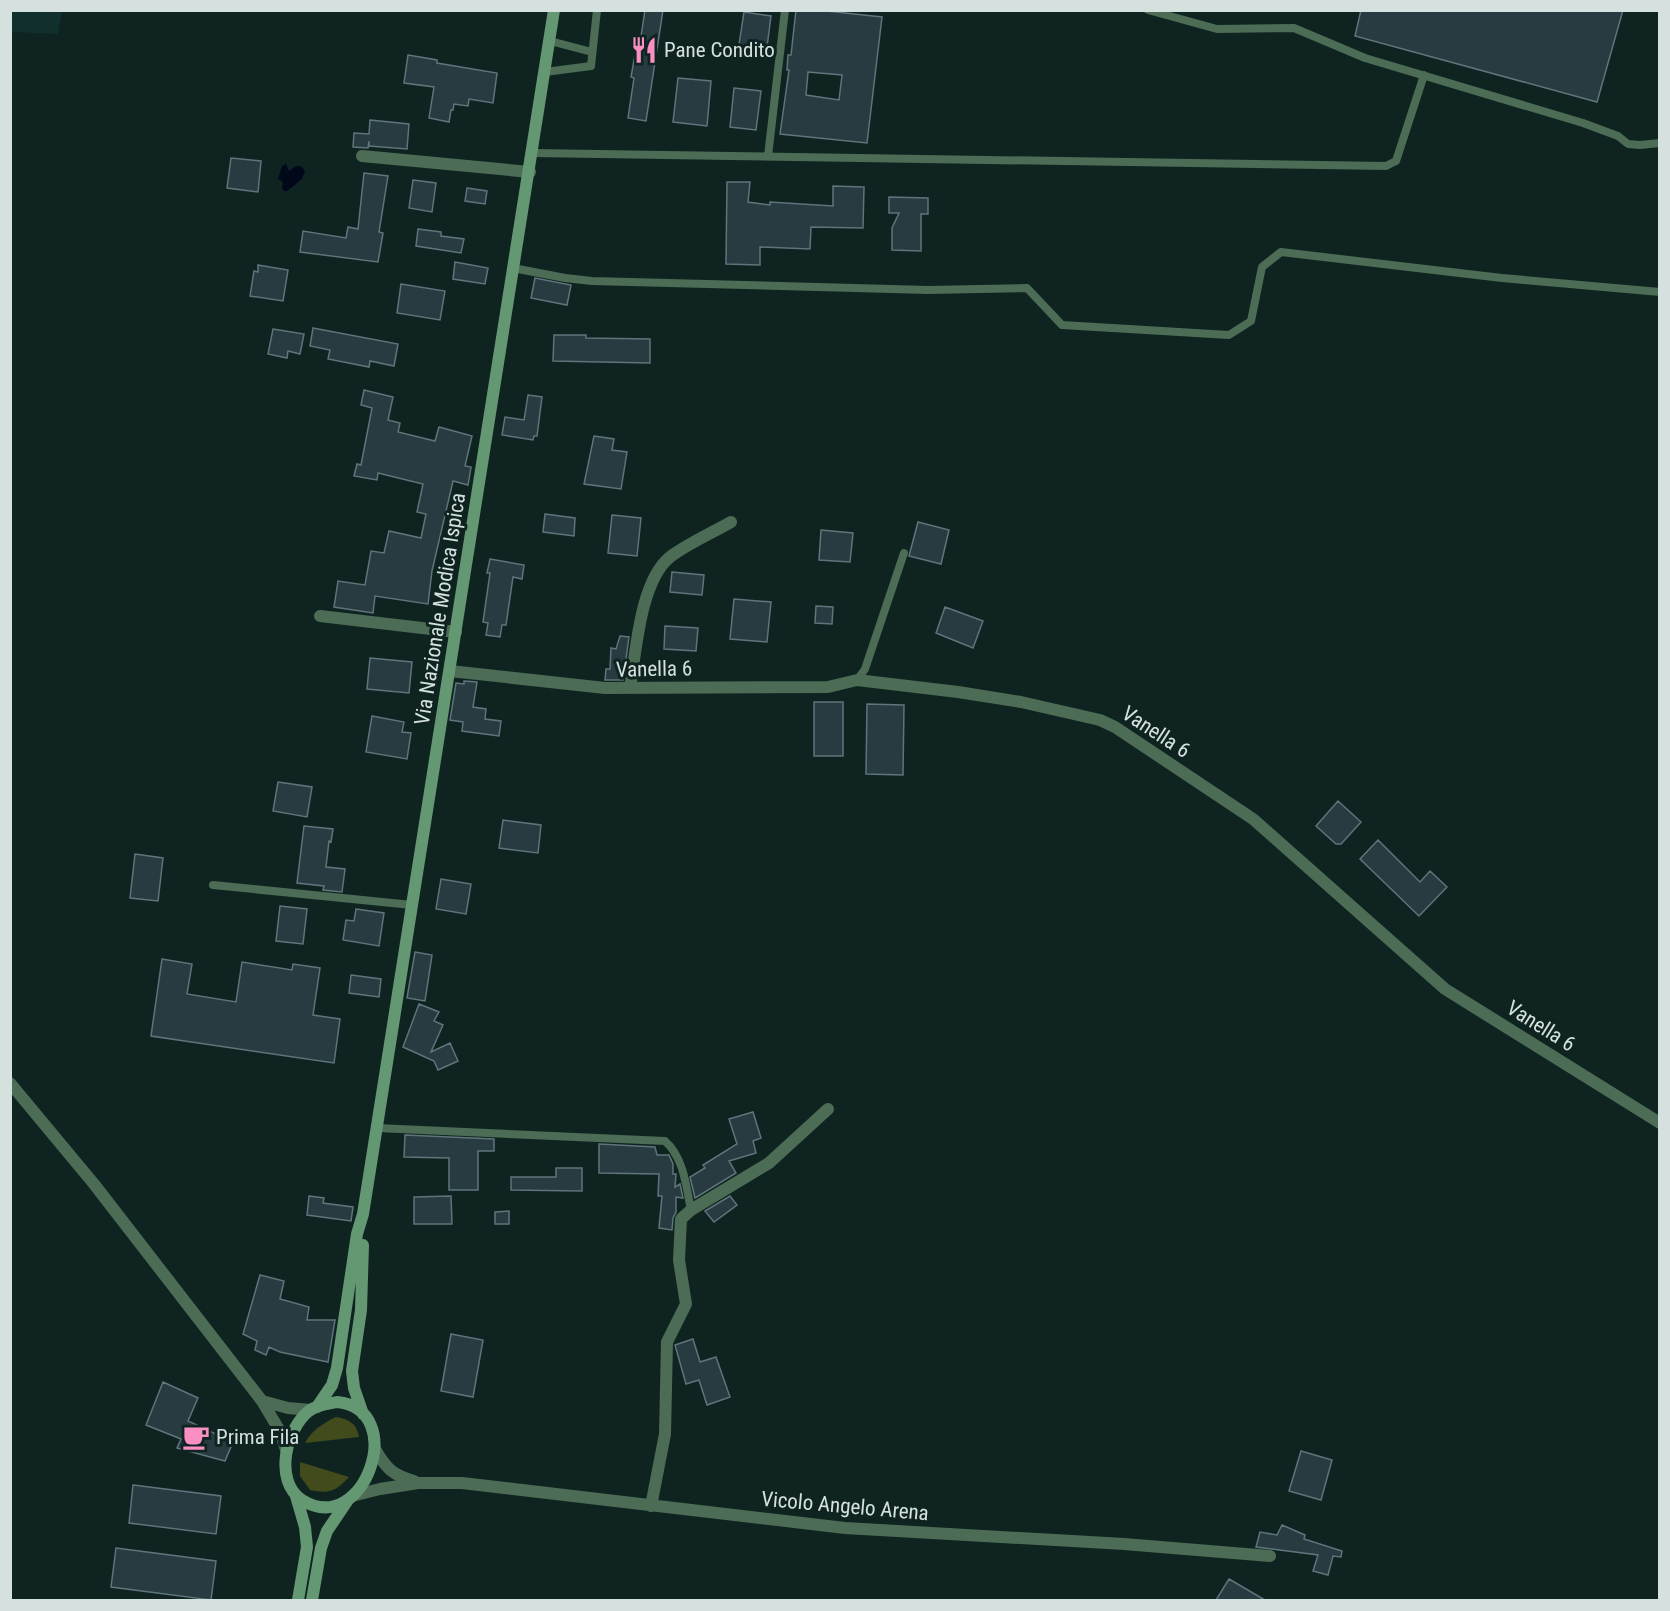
<svg xmlns="http://www.w3.org/2000/svg" width="1670" height="1611" viewBox="0 0 1670 1611" font-family="'Roboto Condensed',sans-serif">
	<style>
		.built { fill: #11302d }
		.green { fill: #414b1b }
		.water { fill: #00081a }
		.building { fill: #273b41; stroke: #5f747b; stroke-width: 1.5; fill-rule: evenodd }
		.lines { fill: none; stroke-linecap: round; stroke-linejoin: round }
		.service { stroke: #4c6c55; stroke-width: 8 }
		.minor { stroke: #4c6c55; stroke-width: 12 }
		.tertiary { stroke: #4c6c55; stroke-width: 12 }
		.secondary { stroke: #649873; stroke-width: 12 }
		.labels { text-anchor: middle; stroke-width: 6; stroke-linejoin: round; paint-order: stroke }
		.poi-label { font-size: 21px; fill: #d4e1df; stroke: #0f2421; text-anchor: start }
		.street-label { font-size: 21px; fill: #d4e1df; stroke: #0f2421 }
	</style>
	<rect width="100%" height="100%" fill="#0f2421"/>
	<path class="built" d="M11,10L62,11L58,34L11,32Z"/>
	<path class="green" d="M336,1417C348,1419 357,1423 359,1437L305,1443C312,1430 322,1424 336,1417Z
		M300,1462L349,1477C336,1491 330,1494 310,1490L300,1476Z"/>
	<path class="water" d="M286,164L289,171L296,166H301L305,171L302,179L287,191H284L282,188L283,183L281,180L278,179L282,166Z"/>
	<path class="building" d="M645,10H663L646,121L628,118L634,78L631,77L637,43H640Z
		M796,10H817L882,17L867,143L780,134L789,70H787L788,55H791ZM808,72L842,75L839,100L806,95Z
		M1361,10H1623L1597,102L1355,36Z
		M744,12L771,16L766,55L738,51Z
		M408,55L437,60V63L497,73L493,103L469,99L468,106L454,104L453,110H451L449,122L429,118L434,87L404,83Z
		M678,78L711,81L707,126L673,122Z
		M734,88L761,91L756,130L730,127Z
		M370,120L409,124L407,149L369,146V141L368,148L353,147L354,133L369,134Z
		M231,158L261,161L258,192L227,188Z
		M364,173L388,176L379,232L383,233L378,262L300,252L303,231L346,238L348,227L358,229Z
		M413,180L436,183L432,212L409,208Z
		M727,182H750L748,202L770,205V202L833,206V186L864,187L863,228L811,227L810,249L760,247V265L726,264Z
		M467,188L487,191L485,204L465,201Z
		M889,197L928,198V214H921V251L892,250V228L899,213H889Z
		M418,229L441,232V236L464,239L461,253L416,246Z
		M455,262L488,268L485,284L453,279Z
		M258,265L288,270L283,301L250,296L254,271L258,272Z
		M535,278L571,285L567,305L531,298Z
		M401,284L445,291L440,320L397,313Z
		M313,328L398,344L394,366L370,361L369,367L328,359L330,350L310,346Z
		M273,329L304,334L300,354L288,351L287,358L268,354Z
		M554,335H586V338L650,339V363L553,361Z
		M364,390L393,397L388,420L400,423L398,432L435,441L439,427L472,436L465,466L471,467L468,485L453,481L432,571L428,604L375,596L373,613L334,607L338,581L365,585L371,551L384,553L389,531L421,538L426,514L417,512L423,484L378,473L377,480L354,476L357,464L361,465L372,408L361,405Z
		M528,395L542,397L537,436H534L533,440L502,435L505,417L524,420Z
		M594,436L614,439L612,450L627,452L621,489L584,484Z
		M545,514L575,518L574,536L543,532Z
		M612,515L641,518L637,556L608,553Z
		M918,522L949,530L941,564L909,556Z
		M821,530L853,533L850,562L819,560Z
		M490,559L524,565L522,579L513,577L506,625H502L500,637L486,635L488,623L483,622L490,573H487Z
		M672,572L704,575L702,595L670,592Z
		M734,599L771,602L767,642L730,639Z
		M816,606L833,607L832,624L815,623Z
		M945,607L983,621L973,648L936,633Z
		M665,626L698,628L696,651L664,649Z
		M620,636L629,637L623,680H605L606,669H610L611,648L616,649Z
		M370,658L412,662L409,693L367,689Z
		M464,681L477,682L473,707L486,709L485,719L501,721L499,736L462,731L463,722L450,720L456,683L464,684Z
		M814,702H843V756H814Z
		M867,704L904,705L903,775L866,774Z
		M372,716L404,722L402,732L411,733L407,759L366,752Z
		M278,782L312,787L307,817L273,811Z
		M1338,801L1361,822L1341,844H1336L1316,826Z
		M503,820L541,825L538,853L499,848Z
		M304,826L333,829L331,842L329,841L326,867L345,869L342,892L323,890L324,886L297,883Z
		M1378,840L1420,882L1430,871L1447,887L1419,916L1360,859Z
		M135,854L163,858L158,901L130,898Z
		M441,879L471,884L466,914L436,909Z
		M280,906L307,909L303,944L276,941Z
		M356,909L384,913L379,946L343,940L346,920L354,921Z
		M415,952L432,955L425,1001L407,998Z
		M162,959L192,964L187,994L236,1002L242,962L292,970L293,964L320,968L313,1015L340,1019L334,1063L151,1036Z
		M351,975L381,979L379,997L349,993Z
		M419,1004L439,1012L434,1021L443,1025L431,1052L450,1043L458,1061L438,1070L434,1061L403,1047Z
		M753,1112L761,1138L753,1141L756,1153L729,1161L736,1173L695,1198L690,1177L705,1168L703,1165L737,1144L729,1119Z
		M405,1135L494,1139V1151H478V1190H449V1158L404,1157Z
		M599,1144L655,1147L657,1155H669L673,1164V1174H676L675,1187L680,1184L683,1198L676,1197V1212L673,1218L672,1230L659,1228L662,1196H658L659,1174L599,1173Z
		M556,1168H582V1191L511,1190V1177H556Z
		M309,1196L324,1198L323,1203L353,1207L351,1221L307,1215Z
		M451,1196L452,1224H414V1197Z
		M730,1196L737,1205L714,1222L705,1211Z
		M509,1211V1224H495V1212Z
		M260,1275L284,1281L280,1299L309,1307L307,1320H335L328,1362L280,1352L269,1347L266,1355L255,1350L257,1341L243,1334Z
		M451,1334L483,1340L473,1397L441,1391Z
		M693,1339L700,1362L716,1357L730,1397L707,1405L699,1380L686,1384L675,1345Z
		M163,1382L198,1398L188,1421L233,1442L225,1461L177,1448L181,1439L146,1425Z
		M1301,1451L1332,1460L1321,1500L1289,1491Z
		M133,1485L221,1496L216,1534L129,1523Z
		M1282,1525L1305,1535L1304,1539L1342,1551L1341,1557L1333,1556L1328,1575L1313,1571L1318,1555L1256,1547L1260,1532L1277,1535Z
		M116,1548L216,1561L211,1600L111,1587Z
		M1229,1579L1265,1600H1216Z"/>
	<g class="lines">
		<path class="service" d="M1148,10L1217,29L1294,28L1365,58L1583,123L1618,136L1628,144L1640,145L1660,143
			M550,41L592,52
			M545,72L591,66L597,10
			M533,153L1386,166L1396,161L1424,75
			M768,156L785,10
			M513,268L565,278L592,281L928,290L1027,288L1062,325L1229,335L1251,321L1262,267L1281,252L1502,278L1660,292
			M857,680L865,669L904,553
			M213,885L412,905
			M377,1128L665,1141C684,1158 686,1186 691,1210"/>
		<path class="minor" d="M362,156L530,172
			M320,616L456,632
			M450,671L605,688L828,687L857,680L958,692L1021,702L1100,720L1115,727L1253,819L1445,989L1660,1123
			M630,688C636,652 640,581 670,557C687,544 712,533 731,522
			M375,1449C386,1468 392,1475 414,1481
			M352,1496L380,1489L418,1483H462L845,1528L1124,1544L1270,1556
			M651,1506L665,1434L667,1342L686,1304L679,1260L681,1219L691,1210L769,1163L828,1109"/>
		<path class="tertiary" d="M10,1083L94,1184L262,1401L281,1433L286,1450
			M262,1401L288,1408L311,1410"/>
		<path class="secondary" d="M363,1245L361,1310L352,1371L354,1388L363,1414
			M337,1402C410,1409 364,1539 302,1500C273,1481 286,1428 310,1410C318,1405 328,1404 337,1402Z
			M317,1407L332,1385L337,1368L357,1234L363,1214L554,10
			M296,1496L305,1527L307,1547L298,1600
			M312,1600L321,1548L327,1531L348,1500"/>
	</g>
	<defs>
		<symbol id="restaurant-bare" viewBox="-9 -9 18 18"><path d="M-5-6h1v4h1v-4h1v4h1v-4h1v5L-1.5 .5V6h-2V.5L-5-1ZM5-6V6H3V1.5H1.5Q1.5-4 5-6Z" fill="#fb8fc3" stroke="#0f2421" stroke-width="2.5" paint-order="stroke"/></symbol>
		<symbol id="cafe-bare" viewBox="-9 -9 18 18"><path d="M-5.5-4.5H6V0H3Q3 3.5 0 3.5H-2.5Q-5.5 3.5-5.5 0ZM3-3.2v2h1.7v-2ZM-6 4.5H4V6H-6Z" fill="#fb8fc3" stroke="#0f2421" stroke-width="2.5" paint-order="stroke"/></symbol>
	</defs>
	<g fill-rule="evenodd">
		<use href="#restaurant-bare" x="625" y="31" width="38" height="38"/>
		<use href="#cafe-bare" x="177" y="1418" width="38" height="38"/>
	</g>
	<g class="labels">
		<g class="poi-label">
			<text x="664" y="57">Pane Condito</text>
			<text x="216" y="1444">Prima Fila</text>
		</g>
		<g class="street-label">
			<text transform="translate(440 609) rotate(-81)" y="7">Via Nazionale Modica Ispica</text>
			<text transform="translate(654 669) rotate(-1)" y="7">Vanella 6</text>
			<text transform="translate(1156 732) rotate(33)" y="7">Vanella 6</text>
			<text transform="translate(1541 1026) rotate(32)" y="7">Vanella 6</text>
			<text transform="translate(845 1506) rotate(5)" y="7">Vicolo Angelo Arena</text>
		</g>
	</g>
	<rect width="1670" height="1611" fill="none" stroke="#d4e1df" stroke-width="24"/>
</svg>
